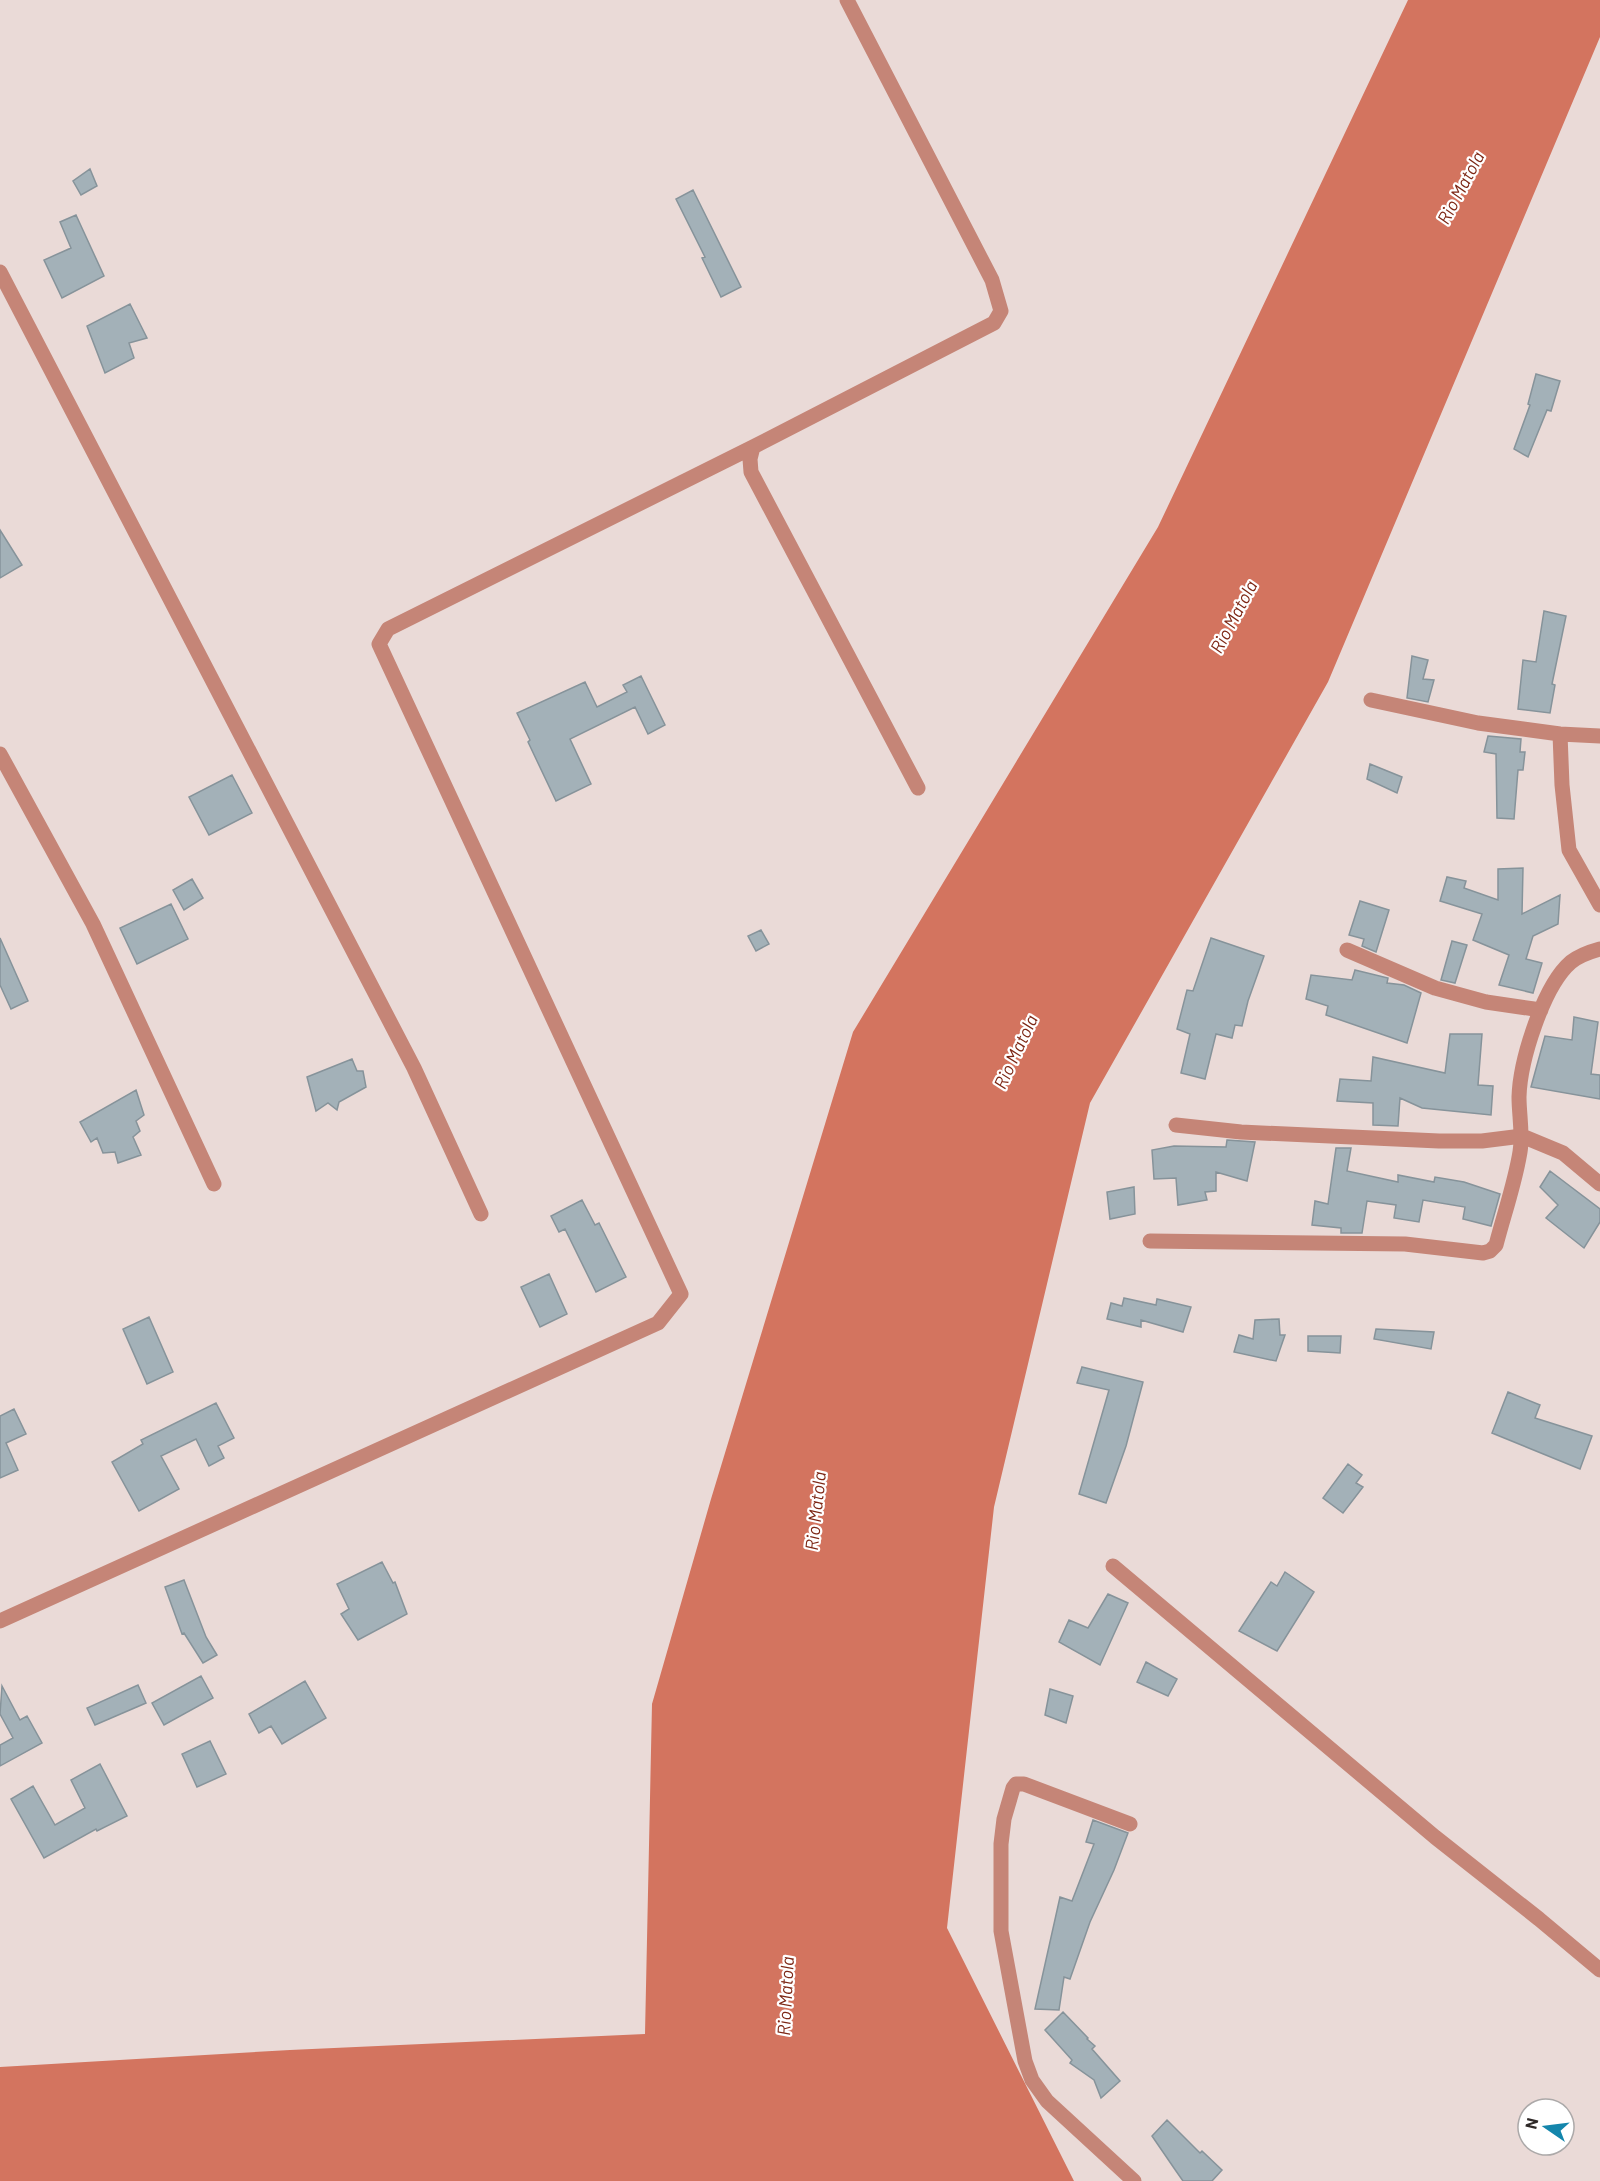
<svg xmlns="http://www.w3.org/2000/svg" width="1600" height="2181" viewBox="0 0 1600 2181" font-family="Barlow,sans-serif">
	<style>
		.water { fill: #d3745f }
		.building { fill: #a3b1b8; stroke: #86939a; stroke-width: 1.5 }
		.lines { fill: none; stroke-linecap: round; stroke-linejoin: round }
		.minor { stroke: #c58577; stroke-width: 15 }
		.labels { text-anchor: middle; stroke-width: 4.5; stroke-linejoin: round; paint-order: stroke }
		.water-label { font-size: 18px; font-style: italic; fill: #7d2715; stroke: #fff }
	</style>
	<rect width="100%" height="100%" fill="#eadad7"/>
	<path class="water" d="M1408,0H1600V37L1328,682L1090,1103L994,1507L947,1928L1074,2181H0V2067L290,2050L645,2034L652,1704L711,1499L853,1032L1158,527Z"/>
	<path class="building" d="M90,169L97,186L81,195L73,181Z
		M693,190L741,287L721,297L702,258L705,257L676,199Z
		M76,215L104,276L62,298L44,260L71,248L60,222Z
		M130,304L147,338L129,343L134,358L105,373L87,326Z
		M1536,374L1560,381L1551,411L1547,410L1528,457L1514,449L1530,405L1528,404Z
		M0,530L22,565L0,578Z
		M1544,611L1566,616L1552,684L1555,685L1550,713L1518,709L1523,660L1536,662Z
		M1412,656L1428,660L1423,679L1434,680L1428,702L1407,698Z
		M641,676L665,725L648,734L635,707L570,739L591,784L556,801L528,742L530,740L517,713L585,682L597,707L627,692L623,685Z
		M1488,736L1521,739L1520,752H1525L1523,770H1518L1514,819L1497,818L1496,754L1484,752Z
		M1370,764L1402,777L1397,793L1367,779Z
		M232,775L252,813L209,835L189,797Z
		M1523,868L1522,914L1560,895L1558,924L1533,936L1526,959L1542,963L1533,993L1499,985L1509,955L1473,940L1482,914L1440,901L1447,877L1466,881L1464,888L1498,900V869Z
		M192,879L203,898L184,910L173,890Z
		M1360,901L1389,910L1376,952L1362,946L1364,939L1349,935Z
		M171,904L188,939L137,964L120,928Z
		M761,930L769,944L756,951L748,936Z
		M0,938L28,1001L11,1009L0,985Z
		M1211,938L1264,956L1248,1001L1242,1026L1235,1025L1232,1038L1216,1034L1205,1079L1181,1073L1190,1034L1177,1029L1187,990L1193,991Z
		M1452,941L1467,945L1455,983L1441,980Z
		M1355,970L1388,978L1387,983L1404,985L1421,993L1407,1043L1326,1015L1328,1006L1306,999L1311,975L1352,980Z
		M1574,1017L1598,1022L1591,1074L1600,1075V1099L1531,1087L1545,1036L1572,1040Z
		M1450,1034H1482L1478,1085L1493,1086L1491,1115L1422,1108L1400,1098L1398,1126L1373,1125V1103L1337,1101L1340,1079L1371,1081L1373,1057L1445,1073Z
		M352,1059L357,1071H363L366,1087L339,1102L337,1110L328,1103L316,1111L307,1077Z
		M136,1090L144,1115L136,1121L140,1131L133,1137L141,1155L118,1163L115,1152L103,1153L97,1138L91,1142L80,1122Z
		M1227,1140L1255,1142L1247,1181L1216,1172V1191L1205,1192L1207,1200L1178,1205L1176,1178L1154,1179L1152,1150L1174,1146L1226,1147Z
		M1336,1148H1351L1347,1171L1398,1182V1175L1434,1182L1435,1177L1464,1182L1500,1194L1491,1226L1463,1219L1465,1207L1423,1200L1419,1222L1394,1218L1396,1205L1367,1201L1362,1233H1341V1228L1312,1225L1315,1201L1328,1204Z
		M1550,1171L1600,1209V1222L1584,1248L1546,1218L1558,1205L1540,1187Z
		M1134,1187L1135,1214L1110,1219L1107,1192Z
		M582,1200L595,1225L599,1223L626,1277L596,1292L565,1229L559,1232L551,1216Z
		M549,1274L567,1314L540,1327L521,1287Z
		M1124,1298L1156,1305L1157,1299L1191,1307L1183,1332L1141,1320V1327L1107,1319L1111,1303L1122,1306Z
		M149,1317L173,1372L147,1384L123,1329Z
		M1279,1319L1280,1335H1285L1276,1361L1234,1352L1239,1335L1253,1339L1255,1320Z
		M1376,1329L1434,1332L1431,1349L1374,1339Z
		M1308,1336H1341L1340,1353L1308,1351Z
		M1082,1367L1143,1382L1126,1446L1106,1503L1079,1494L1109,1390L1077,1383Z
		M1508,1392L1540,1405L1535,1418L1592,1436L1580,1469L1492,1433Z
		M216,1403L234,1438L218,1446L224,1458L209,1466L196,1439L161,1456L179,1489L139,1511L112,1462L143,1444L141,1440Z
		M14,1409L26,1434L6,1443L18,1470L0,1478V1416Z
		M1348,1464L1362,1475L1356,1483L1363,1487L1343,1513L1323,1498Z
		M382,1562L393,1583L395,1582L407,1614L358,1640L341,1614L349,1609L337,1584Z
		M1285,1572L1314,1592L1277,1651L1239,1631L1271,1582L1277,1586Z
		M184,1580L206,1637L217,1655L203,1663L184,1633L182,1634L165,1587Z
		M1108,1594L1128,1603L1100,1665L1059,1642L1069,1620L1088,1628Z
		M1146,1662L1177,1679L1168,1696L1137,1682Z
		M201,1676L213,1698L164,1725L152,1703Z
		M305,1681L326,1718L282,1744L271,1726L259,1733L249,1714Z
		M138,1685L146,1703L95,1725L87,1708Z
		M2,1686L20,1720L27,1716L42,1743L0,1766V1745L13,1738L0,1714Z
		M1050,1689L1073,1696L1066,1723L1045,1715Z
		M210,1741L226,1774L197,1787L182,1754Z
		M100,1764L127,1816L97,1831L96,1829L44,1858L11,1799L33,1786L55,1825L85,1808L71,1780Z
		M1093,1820L1128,1833L1114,1870L1090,1922L1070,1979L1064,1977L1059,2010L1035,2009L1060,1897L1072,1901L1094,1844L1086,1842Z
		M1063,2012L1088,2038L1087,2039L1095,2046L1092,2049L1120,2081L1101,2098L1094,2080L1070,2063L1072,2060L1045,2030Z
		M1167,2120L1200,2153L1202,2151L1222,2170L1212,2181H1183L1176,2171L1152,2136Z"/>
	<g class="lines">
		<path class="minor" d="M0,272L414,1068L481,1214
			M753,447L750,459L751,472L918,788
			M1371,700L1478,723L1560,734L1600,736
			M1560,734L1562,785L1569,850L1600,905
			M0,754L93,924L214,1184
			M1347,950L1435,988L1486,1002L1541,1010
			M1176,1125L1241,1132L1439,1141H1482L1522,1136L1563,1153L1600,1184
			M1150,1241L1405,1244L1483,1253L1490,1251L1496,1245C1504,1214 1515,1183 1520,1152C1523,1134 1519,1115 1519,1097C1520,1061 1543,986 1571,962C1580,955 1589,952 1600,949
			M1113,1566L1435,1837L1539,1919L1600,1970
			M0,1621L658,1323L681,1294L379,644L388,629L753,447L994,323L1001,311L992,280L847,0
			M1130,1824L1024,1784H1016L1013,1788L1004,1819L1001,1844V1931L1025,2061L1032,2080L1047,2101L1134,2181"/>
	</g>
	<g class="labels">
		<g class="water-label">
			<text transform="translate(1461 188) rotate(-62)" y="6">Rio Matola</text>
			<text transform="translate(1234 617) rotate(-62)" y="6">Rio Matola</text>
			<text transform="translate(1016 1052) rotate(-65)" y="6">Rio Matola</text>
			<text transform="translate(816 1511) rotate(-84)" y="6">Rio Matola</text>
			<text transform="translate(786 1996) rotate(-87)" y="6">Rio Matola</text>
		</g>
	</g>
	<g transform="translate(1546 2127) rotate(284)"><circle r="28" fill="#ffffff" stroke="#aca9a9" stroke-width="1.5"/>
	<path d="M0-4.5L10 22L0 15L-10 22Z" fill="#1486ac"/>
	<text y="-9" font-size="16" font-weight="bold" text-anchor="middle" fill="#2f2928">N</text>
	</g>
</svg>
